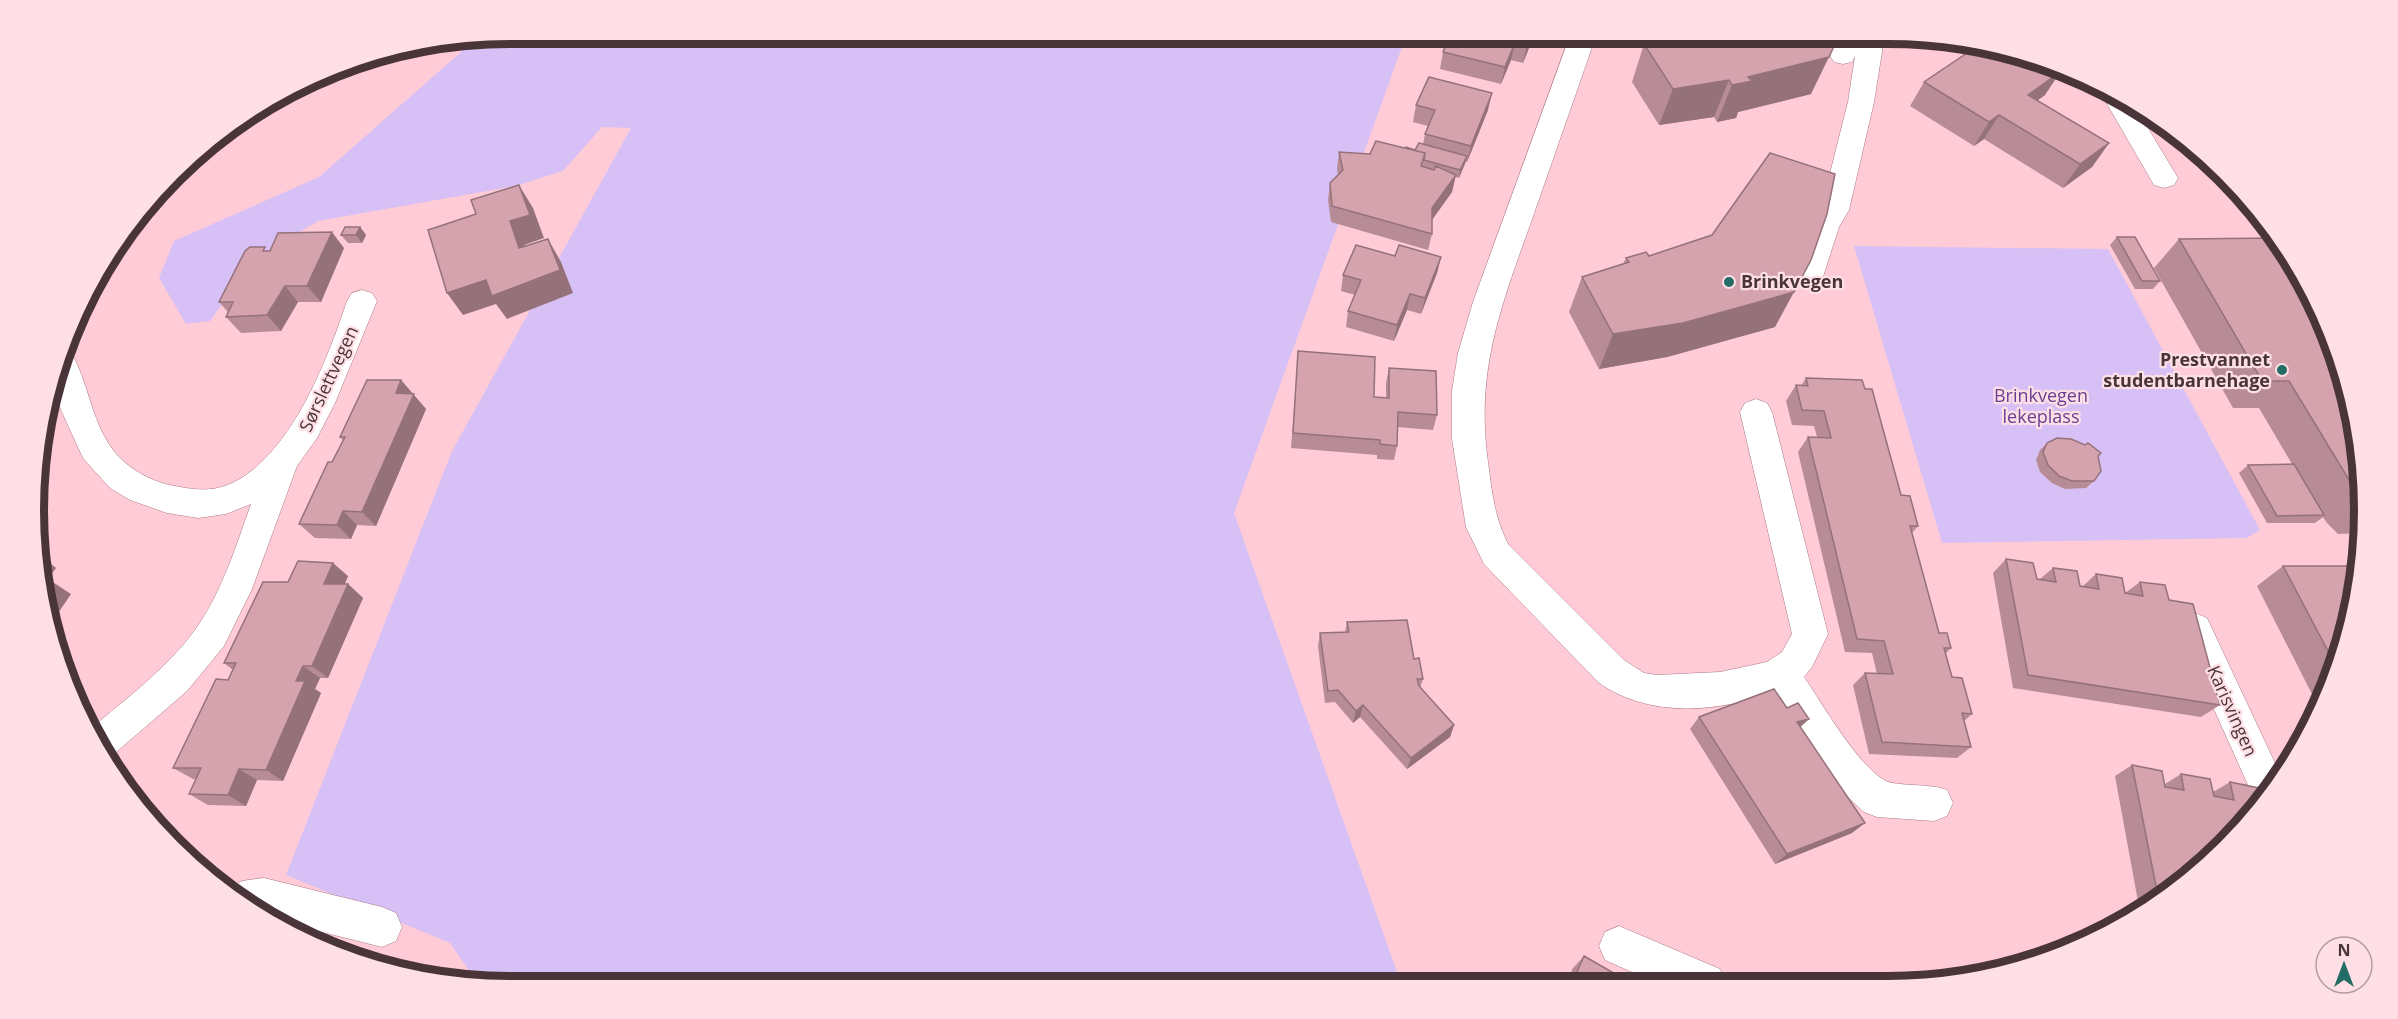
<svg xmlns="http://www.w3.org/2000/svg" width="2398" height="1019" viewBox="0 0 2398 1019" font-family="'Open Sans',sans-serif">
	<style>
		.green { fill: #d7c0f5 }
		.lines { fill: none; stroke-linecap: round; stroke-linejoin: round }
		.minor-casing { stroke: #a97a84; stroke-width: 1 }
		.minor { fill: #fff; fill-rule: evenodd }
		.wall { fill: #b78c96 }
		.shaded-wall { fill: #95727a }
		.building { fill: #d5a3ae; stroke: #95727a; stroke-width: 1.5 }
		.poi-dot { fill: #246d64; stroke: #fedfe5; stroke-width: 2 }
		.labels { text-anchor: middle; stroke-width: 4.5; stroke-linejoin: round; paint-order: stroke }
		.poi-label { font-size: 18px; font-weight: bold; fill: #493539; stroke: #fedfe5; text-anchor: start }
		.street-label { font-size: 18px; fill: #493539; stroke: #fedfe5 }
		.park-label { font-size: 18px; fill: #683f92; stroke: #fedfe5 }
		.rim { fill: none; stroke: #493539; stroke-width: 8 }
	</style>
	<rect width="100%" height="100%" fill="#ffcbd6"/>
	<path class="green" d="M510,33H1407L1234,513L1401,983L510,986L472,980V975L450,943L286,875L452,451L631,128L602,127L563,171L516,186L318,221L254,260L210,321L186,324L159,278L174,241L319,177L477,38Z
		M1854,246L2108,249L2260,530L2247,538L1942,543Z"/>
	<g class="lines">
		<defs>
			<path id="minor" d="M1571,33H1597C1577,90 1557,148 1537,205C1504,300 1473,367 1489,469C1492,496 1496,520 1508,544L1624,660L1644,673L1657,675L1720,672L1767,662L1782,652L1792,634L1740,412L1745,403L1756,399L1767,403L1772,412L1828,634L1812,667L1804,677C1823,705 1857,764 1884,780C1895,787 1930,783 1947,790L1953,803L1947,816L1934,821L1877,817L1864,812L1837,787L1773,692C1717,713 1648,718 1598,682L1484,564L1466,527L1452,439V391L1458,353L1473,302Z
				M1836,33H1885L1874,102L1849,210L1839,227L1821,283L1811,286L1801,283L1796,275L1811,226L1821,209L1848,102L1855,56L1852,62L1843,64L1834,62L1830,56Z
				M2102,86L2131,100L2178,178L2174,185L2164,188L2154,185L2099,90Z
				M362,290L372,293L377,301L335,403L317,438L297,466L252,589L224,646L187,691L107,760L97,747L89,730C121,703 156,677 184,644C218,605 234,552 251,504L226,514L198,518L167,513L130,500L110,488L83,458L61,410L53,387L66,353L73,356C90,388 92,426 117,455C134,473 157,484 180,487C195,490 211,491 225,486C289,462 327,361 347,301L352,293Z
				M2195,613L2207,618L2282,778L2257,805L2178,629L2183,618Z
				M264,878L382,907L396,913L402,927L396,941L382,947L266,918L227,890L242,881Z
				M1619,926L1720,969L1726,983H1657L1605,960L1599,946L1605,932Z"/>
		</defs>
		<use href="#minor" class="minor-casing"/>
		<use href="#minor" class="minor"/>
	</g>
	<path class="wall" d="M1451,33H1535L1523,63L1511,60L1501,84L1440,69L1443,52Z
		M1644,44L1811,94L1738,112L1736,118L1717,122L1714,117L1659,125L1632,82Z
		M1924,82L2045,95L2037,100L2109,143L2092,167L2063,188L1984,139L1974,146L1910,106Z
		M1416,105L1488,110L1467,162H1465L1459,178L1455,177L1452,192L1432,220V234L1428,250L1331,222L1328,200L1330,183L1338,175L1337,169L1339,152L1370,154L1405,148L1415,150L1423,144L1425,134L1428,126L1413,122Z
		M360,227L366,235L362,243H348L341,235Z
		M2117,237L2160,281L2153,289H2135L2110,245Z
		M2278,238L2364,479L2362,533L2338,534L2327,523L2323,517L2315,523H2267L2239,473L2248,465L2292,464L2259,408H2233L2154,268L2179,239Z
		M344,248L321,302H298L281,331L241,333L226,317L228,312L219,302L268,251Z
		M1395,256L1441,257L1437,273L1421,314L1407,310L1394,341L1346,327L1348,311L1355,295L1341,291L1343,275Z
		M1649,256L1775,327L1667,357L1599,369L1569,312L1582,277L1623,264L1626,258Z
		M1297,367L1374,397L1386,398V383L1389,368L1437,415L1433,430L1397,427V446L1394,460L1377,459V455L1291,448Z
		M1806,378L1901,495L1918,526L1912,533L1939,633L1951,648L1945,654L1952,677L1972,714L1964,721L1971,747L1957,758L1869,754L1853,685L1865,673L1877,674L1872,653L1845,652L1798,452L1808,437H1817L1814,426L1792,425L1786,401L1796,385L1801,386Z
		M401,380L426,409L376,526L357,525L351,539L315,538L299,524L332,462L343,440L340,437Z
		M2047,443L2098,456L2094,481L2086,488L2065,489L2052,483L2040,472L2036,460L2040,450Z
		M2006,559L2037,579H2040L2053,568L2080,586H2083L2096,574L2125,593L2140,582L2169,600L2220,705L2201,717L2013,688L1993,573Z
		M2283,566L2340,663L2318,706L2257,586Z
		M348,576L345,584H348L363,598L328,678H320L315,689L321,693L283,781L257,780L246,806L208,805L189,794L196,779H193L173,768L228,680L233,670L224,663L288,582Z
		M1347,622L1414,659L1423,679L1420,688L1454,725L1450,737L1407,769L1360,717L1353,723L1335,702L1325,703L1318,646L1320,633L1345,632Z
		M1699,717L1809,719L1800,727L1852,833L1775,864L1690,729Z
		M2132,765L2165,784L2181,774L2213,792L2230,782L2262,800L2202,868L2139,907L2115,776Z
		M1584,956L1631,983H1566L1573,968Z"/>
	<path class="shaded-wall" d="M1532,33H1535L1523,63L1527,46Z
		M1515,43L1511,60L1501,84L1505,67Z
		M1829,57L1811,94L1738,112L1736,118L1717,122L1732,85L1748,77Z
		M2061,71L2045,95L2012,119L2028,95Z
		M1729,80L1714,117L1659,125L1673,89Z
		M1492,93L1488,110L1467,162L1471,146Z
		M1999,115L1984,139L1974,146L1989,122Z
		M2109,143L2092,167L2063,188L2080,164Z
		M1467,156L1465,164L1459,178L1460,170Z
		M1456,175L1452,192L1429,224L1432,208Z
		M519,185L533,208L544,238L524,245L533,271L519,248L510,221Z
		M360,227L366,235L362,243L356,235Z
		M332,232L344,248L321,302L307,286Z
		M548,239L561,262L573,293L507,319L496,304L463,315L447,293Z
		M1441,257L1437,273L1421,314L1425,298Z
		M285,286L298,302L281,331L267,315Z
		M1794,292L1775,327L1667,357L1599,369L1613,334Z
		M1410,294L1407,310L1394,341L1397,325Z
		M401,380L426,409L376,526L362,512L396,393Z
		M343,511L357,525L351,539L337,525Z
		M38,554L52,563L51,564L56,568L48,579L71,594L50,625L37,572Z
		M333,563L348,576L339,597L324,584Z
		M348,584L363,598L328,678L312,666Z
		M303,666L320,678L315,689L321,693L283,781L266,770L296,681Z
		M1363,705L1360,717L1353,723L1356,711Z
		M1809,719L1797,730V722Z
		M1454,725L1450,737L1407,769L1411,758Z
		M239,769L257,780L246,806L228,795Z
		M1865,823L1852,833L1775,864L1787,854Z
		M302,934L347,955L346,956L301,936Z
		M361,952L390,966L357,961Z"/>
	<path class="building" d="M1451,33H1532L1527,46L1515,43L1505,67L1443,52Z
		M1683,33H1840L1829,57L1748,77L1752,81L1732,85L1729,80L1673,89L1644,44Z
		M1976,47L2039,58L2061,71L2028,95L2109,143L2080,164L1999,115L1989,122L1924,82Z
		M1429,77L1492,93L1471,146L1425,134L1435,110L1416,105Z
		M1376,141L1425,153L1421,166L1434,170L1436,166L1456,175L1432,208V234L1332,206L1330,183L1343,170L1339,152L1370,154Z
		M1419,143L1467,156L1460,170L1424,160L1425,153L1405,148L1406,147L1415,150Z
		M1770,153L1835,174L1827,214L1811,260L1794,292L1683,323L1613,334L1582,277L1629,262L1626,258L1646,252L1649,256L1712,235Z
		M519,185L530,215L510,221L519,248L548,239L560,270L492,296L486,280L447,293L428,230L476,214L471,200Z
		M345,227H360L356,235H341Z
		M332,232L307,286H285L267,315L226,317L233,302H219L245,251L250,247H265L263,251H270L278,233Z
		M2117,237H2135L2160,281H2142Z
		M2278,238L2316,299L2349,387L2364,479L2363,501L2360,498L2289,381H2262L2179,239Z
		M1356,245L1395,256L1399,245L1441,257L1425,298L1410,294L1397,325L1348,311L1361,280L1343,275Z
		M1298,351L1375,357L1374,397L1389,398V368L1436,371L1437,415L1398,412L1397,446L1380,444V440L1293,433Z
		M1806,378L1862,380L1865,389H1872L1901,495L1910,496L1918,526H1910L1939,633H1947L1951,648H1944L1952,677L1962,678L1972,714L1962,713L1971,747L1882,742L1865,673L1893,674L1884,641L1857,639L1808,437L1831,438L1824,411L1802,410L1796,385L1808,386Z
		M367,380H401L396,393L414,394L362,512L343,511L337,525L299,524L328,462H332L345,437H340Z
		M2057,438L2071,439L2085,445L2088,443L2101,453L2098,456L2101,471L2094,481H2072L2059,476L2048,465L2043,452L2047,443Z
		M2294,464L2324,515L2277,516L2248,465Z
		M2006,559L2033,563L2037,579L2056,582L2053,568L2077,571L2080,586L2099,589L2096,574L2122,578L2125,593L2143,596L2140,582L2165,585L2169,600L2193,604L2220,705L2028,675Z
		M298,561L333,563L324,584H348L312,666H303L296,681H305L266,770L239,769L228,795L189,794L201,768H173L216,679L228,680L236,663H224L263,582H288Z
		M2283,566H2361V572L2340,663L2337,668Z
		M1407,620L1414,659L1419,658L1423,679H1417L1419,686L1454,725L1411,758L1363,705L1356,711L1338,690L1328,691L1320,633L1349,632L1347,622Z
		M1774,689L1787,708L1798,703L1809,719L1797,722L1865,823L1787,854L1699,717Z
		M2132,765L2162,771L2165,787L2184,790L2181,774L2210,779L2214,796L2234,800L2230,782L2259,788L2262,800L2202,868L2158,896Z
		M335,951L361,952L357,961Z
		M1584,956L1631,983H1572Z"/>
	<g class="poi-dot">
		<circle cx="1729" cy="282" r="6"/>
		<circle cx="2282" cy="370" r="6"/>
	</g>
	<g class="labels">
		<g class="poi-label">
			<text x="1741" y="288">Brinkvegen</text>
			<text x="2270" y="366" text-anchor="end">Prestvannet<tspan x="2270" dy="21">studentbarnehage</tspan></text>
		</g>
		<g class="street-label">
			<text transform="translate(329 379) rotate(-65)" y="6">Sørslettvegen</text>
			<text transform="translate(2232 711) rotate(66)" y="6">Karisvingen</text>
		</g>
		<g class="park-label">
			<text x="2041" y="402">Brinkvegen<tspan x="2041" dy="21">lekeplass</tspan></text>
		</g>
	</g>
	<path d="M0 0H2398V1019H0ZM510 44H1888A466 466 0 0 1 2354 510V510A466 466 0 0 1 1888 976H510A466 466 0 0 1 44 510V510A466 466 0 0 1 510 44Z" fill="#fedfe5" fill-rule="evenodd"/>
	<path class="rim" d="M510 44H1888A466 466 0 0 1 2354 510V510A466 466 0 0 1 1888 976H510A466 466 0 0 1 44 510V510A466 466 0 0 1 510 44Z"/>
	<g transform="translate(2344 965)"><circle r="28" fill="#fedfe5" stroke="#b69ba0" stroke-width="1.5"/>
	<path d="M0-4.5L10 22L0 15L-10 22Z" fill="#246d64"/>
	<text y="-9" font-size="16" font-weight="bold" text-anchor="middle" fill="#493539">N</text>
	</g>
</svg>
